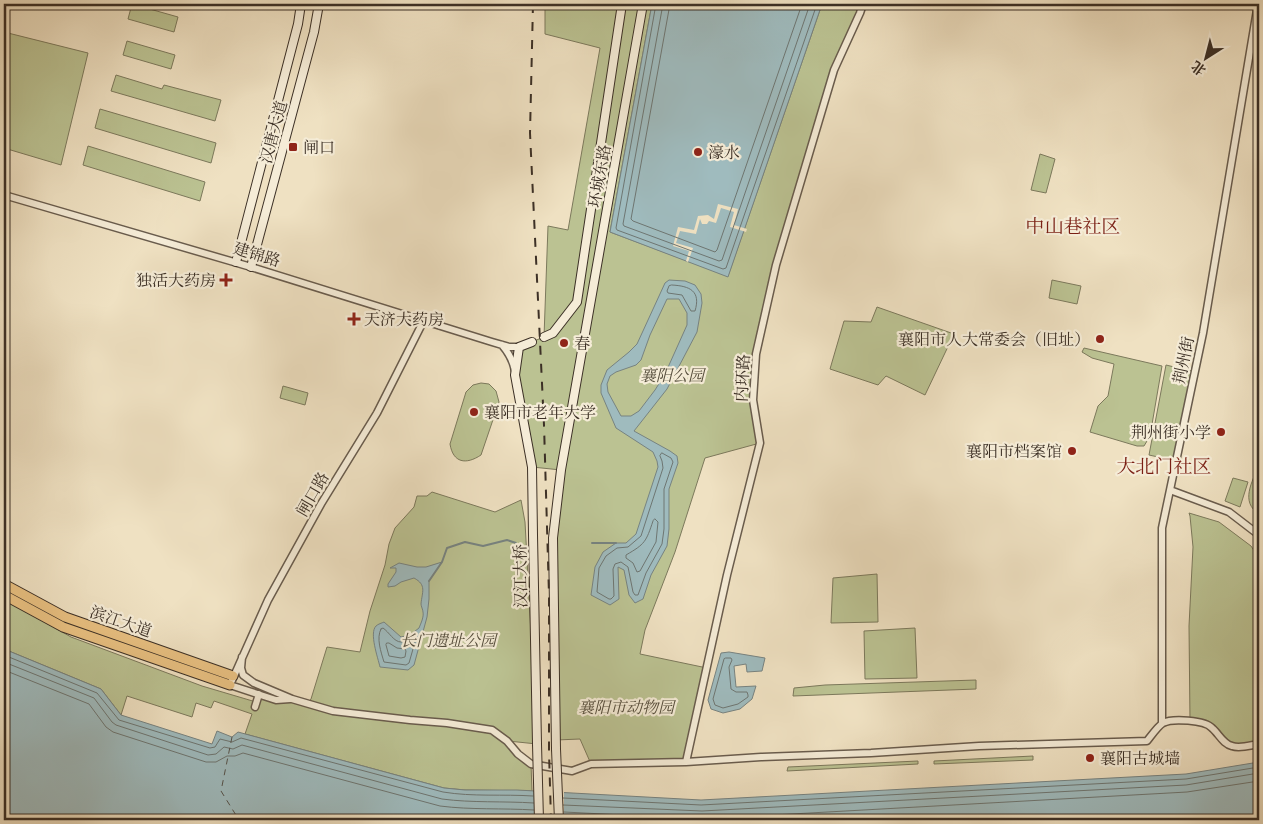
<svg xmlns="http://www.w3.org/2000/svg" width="1263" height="824" viewBox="0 0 1263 824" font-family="Cardo,'Noto Serif SC',serif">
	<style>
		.green { fill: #bbc292; stroke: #7c795c }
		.water { fill: #9fbbbe; stroke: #778381; fill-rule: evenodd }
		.pier { fill: #efe1c2 }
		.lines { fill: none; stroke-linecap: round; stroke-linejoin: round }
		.shore { stroke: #6e7672; stroke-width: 1 }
		.stream { stroke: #778381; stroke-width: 2 }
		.ferry { stroke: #55534c; stroke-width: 1; stroke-dasharray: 6 5; stroke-linecap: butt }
		.tertiary-casing { stroke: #695c4d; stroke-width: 9 }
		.secondary-casing { stroke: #3c3026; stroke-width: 10 }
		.primary-casing { stroke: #3c3026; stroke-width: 11 }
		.tertiary { stroke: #f5ecd7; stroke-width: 6 }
		.secondary { stroke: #f5ecd7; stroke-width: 8 }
		.primary { stroke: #e8c081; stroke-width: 9 }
		.rail { stroke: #3c3026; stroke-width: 2; stroke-dasharray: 9 9; stroke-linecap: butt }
		.secondary-bridge-casing { stroke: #3c3026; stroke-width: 10; stroke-linecap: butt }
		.secondary-bridge { stroke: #f5ecd7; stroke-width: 8 }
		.poi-dot { fill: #8f2418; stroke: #f5ecd7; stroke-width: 2 }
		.labels { text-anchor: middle; stroke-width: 4.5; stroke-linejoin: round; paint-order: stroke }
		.street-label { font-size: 16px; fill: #3c3026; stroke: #f5ecd7 }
		.poi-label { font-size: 16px; fill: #3c3026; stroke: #f5ecd7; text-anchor: start }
		.park-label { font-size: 16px; font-style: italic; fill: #554d3c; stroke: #f5ecd7 }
		.quarter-label { font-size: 19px; fill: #7a1f14; stroke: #f5ecd7 }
	</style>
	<rect width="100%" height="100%" fill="#efe1c2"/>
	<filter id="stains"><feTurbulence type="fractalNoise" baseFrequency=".004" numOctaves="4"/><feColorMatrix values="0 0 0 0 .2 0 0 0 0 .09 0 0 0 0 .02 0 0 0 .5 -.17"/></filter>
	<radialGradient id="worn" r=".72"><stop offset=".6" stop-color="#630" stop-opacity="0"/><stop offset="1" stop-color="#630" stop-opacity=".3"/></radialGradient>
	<path class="green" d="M132,4L178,17L174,32L128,19Z
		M545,4H652L610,232L728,276L822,4H863L834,70L776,265L756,354L753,400L760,443L705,458L675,552L645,630L640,654L707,668L686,762L591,764L580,739L556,740L553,538L561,470L532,467L515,375L519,347L544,337L548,226L568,230L600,48L545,34Z
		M4,32L88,53L61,165L4,148Z
		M127,41L175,55L171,69L123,55Z
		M116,75L162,89L164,85L221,100L215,121L111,91Z
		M100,109L216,143L211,163L95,128Z
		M88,146L205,182L200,201L83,165Z
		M1040,154L1055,159L1046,193L1031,190Z
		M1052,280L1081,286L1077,304L1049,298Z
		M877,307L954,334L925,395L886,376L878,385L830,369L844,321L871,322Z
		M1084,348L1162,366L1150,436L1144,446H1137L1090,432L1098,406L1108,396L1114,364L1092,358L1082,352Z
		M1166,365L1195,372L1176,461L1149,455Z
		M481,383L489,384L496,391L499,402L481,455C466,465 453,463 450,444L466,392L473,385Z
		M283,386L308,393L305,405L280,398Z
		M1259,465V514C1240,502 1252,482 1259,465Z
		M1233,478L1248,482L1240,507L1225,501Z
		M432,492L495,512L521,500L525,522L537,744L508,741L531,764L532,791L465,790L444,788L245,734L252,714L214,701L211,708L196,703L192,717L127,696L121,715L101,689L4,649V599L71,637L202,686L256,702L259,694L308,703L311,699L327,647L360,652L370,611L385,565L389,544L395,528L414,507L417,496H427Z
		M1189,513L1219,522L1251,546L1259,558V740L1238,747L1230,746L1211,726L1190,721L1189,626L1193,547L1190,516Z
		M877,574L878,622L831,623L833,578Z
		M915,628L917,678L865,679L864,631Z
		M976,680V689L793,696L794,688L825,685Z
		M1033,756V760L934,764V761Z
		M918,761V764L787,771L788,767Z"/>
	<path class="water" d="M652,4H822L728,277L610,232Z
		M669,280L685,281L695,285L701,294L702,303L697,332L667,389L634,431L670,451L677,456L678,463L669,489V529L667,546L651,575L643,599L635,603L629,595L624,570L618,567L619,599L610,605L591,595L595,567L603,552L616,543H626L636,534L658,467L657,461L653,452L616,428L601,393V385L607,370L629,352L637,344L665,283ZM667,299H679L687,313V325L665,374L655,390L639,411L631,416H621L608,392L607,384L610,376L616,372L636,365L641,360L650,335Z
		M442,562L429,581V599L427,617L414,665L408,670L380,667C378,658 369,633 376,626C378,624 382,623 384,622L401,637L410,635L419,628C421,623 424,617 423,612C423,610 421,606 421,604C422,592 427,585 414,578L401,582L395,586L388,587V584L396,572V568H390L399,563L417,567H426Z
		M4,649L101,689L121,715L212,744L217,731L232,737L238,732L444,788L465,790H517L701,800L1186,774L1259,762V820H4Z
		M729,652L765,658L762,671L747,672L746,664L734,666L736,687L756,686L752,699L740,709L723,713L711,709L708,700L721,653Z"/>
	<path class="pier" d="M718,204L738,209L734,225L747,229L746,232L730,227L734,212L721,208L716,223L709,221L707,224H702L700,219L696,234L680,231L676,243L693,248L688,262L686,261L689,251L673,246L678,227L694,230L698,216L708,215L714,219Z
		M534,789L564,791V820H535Z"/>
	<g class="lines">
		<path class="shore" d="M656,4L616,228L617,230L723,269L726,268L817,4
			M663,4L623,224L624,226L719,261L722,260L810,4
			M670,4L631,219L633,221L715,252L717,250L802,4
			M672,285C690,286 701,291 695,311H691L682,295L668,293L667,291L669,286Z
			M662,453L671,458L673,462L664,489V529L662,544L646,573L638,595H635L633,592L628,567L621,562L615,564L613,569L614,596L611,599H609L597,592L599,568L606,556L617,548L628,547L641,536L663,468L662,461L660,456Z
			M655,519L658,522L656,542L640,571L637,572L633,563L626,558V555C645,544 646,542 653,521Z
			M381,629L383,628C389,632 394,642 401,642C406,642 410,640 415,640V642L409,663L406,665L384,662C381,652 376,638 381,629Z
			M387,643H389L397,648L405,649L406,651L405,657L401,658L389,656L386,645Z
			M4,655L97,693L119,720L210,748L215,747L220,739L232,742L241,738L443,792C473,797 503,794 533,796
			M726,658H731L732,660L729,667L731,689L736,692H747L748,695V697L738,704L723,708L715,705L713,699L724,659Z
			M4,662L94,698L112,722L116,725L208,755L216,754L224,747L233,749L242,745L442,799C472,803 503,801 534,803
			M4,670L89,704L106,727L113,732L206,762H216L227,756H235L243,753L440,806C471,810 502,808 534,810
			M563,798L701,805L1186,779L1259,767
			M563,805L702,811L1186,785L1259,773
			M564,812L702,819L1187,792L1259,781"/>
		<path class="stream" d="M592,543H616
			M429,581L442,562L447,548L465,542L483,546L507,540L516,543"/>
		<path class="ferry" d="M232,737L221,791L239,820"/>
		<defs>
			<path id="tertiary" d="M4,195L251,267L492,342L509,347H519
				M502,345C509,353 513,360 515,371
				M1170,490L1229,512L1259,535
				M242,657L241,668L243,675L254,683L292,699L333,711L410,720L447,723L492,730L507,741L518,754L531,764L572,771L591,764L686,762L761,757L871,753L979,746L1147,741C1151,736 1158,726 1163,723C1172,718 1205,720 1212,728C1219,734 1223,744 1232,746C1240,749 1251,745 1259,744
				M290,699L276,700L230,685L268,600L321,504L377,413L424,320
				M255,707L259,694
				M1162,723V528L1203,333L1258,4
				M686,762L727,575L760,443L753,400L756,354L776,265L834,70L860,13L863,4"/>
			<path id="secondary" d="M236,262L298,24L301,4
				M251,267L314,32L319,4
				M544,337L553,333L577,302L622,4
				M532,342L519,347L515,375L532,467L533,535L537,744
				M556,749L553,538L561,470L643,4"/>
			<path id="primary" d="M4,584L65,617L233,676
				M4,595L63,627L230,685"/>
		</defs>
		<use href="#tertiary" class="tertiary-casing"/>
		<use href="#secondary" class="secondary-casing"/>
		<use href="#primary" class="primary-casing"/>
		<use href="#tertiary" class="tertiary"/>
		<use href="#secondary" class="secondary"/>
		<use href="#primary" class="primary"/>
		<path class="rail" d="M533,4L530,133L544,425L549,595V752L551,820"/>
		<defs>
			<path id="secondary-bridge" d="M537,744L539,820
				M556,749L559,820"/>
		</defs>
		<use href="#secondary-bridge" class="secondary-bridge-casing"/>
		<use href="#secondary-bridge" class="secondary-bridge"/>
	</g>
	<g class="poi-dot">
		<rect x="288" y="142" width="10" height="10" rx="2.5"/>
		<circle cx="698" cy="152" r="5"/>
		<path d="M223.5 272.5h5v5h5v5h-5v5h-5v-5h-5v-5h5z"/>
		<path d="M351.5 311.5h5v5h5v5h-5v5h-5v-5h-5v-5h5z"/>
		<circle cx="1100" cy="339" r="5"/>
		<circle cx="564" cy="343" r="5"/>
		<circle cx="474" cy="412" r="5"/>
		<circle cx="1221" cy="432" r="5"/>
		<circle cx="1072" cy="451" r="5"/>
		<circle cx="1090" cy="758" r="5"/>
	</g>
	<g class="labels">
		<g class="street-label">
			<text transform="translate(273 132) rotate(-75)" y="6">汉唐大道</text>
			<text transform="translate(599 176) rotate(-80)" y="6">环城东路</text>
			<text transform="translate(257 254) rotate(17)" y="6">建锦路</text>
			<text transform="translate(1183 360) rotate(-78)" y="6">荆州街</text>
			<text transform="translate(742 378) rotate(-87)" y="6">内环路</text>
			<text transform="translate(312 494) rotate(-60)" y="6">闸口路</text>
			<text transform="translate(520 576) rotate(-91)" y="6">汉江大桥</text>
			<text transform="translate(121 621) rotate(19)" y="6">滨江大道</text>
		</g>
		<g class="poi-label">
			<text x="303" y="153">闸口</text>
			<text x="708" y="158">濠水</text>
			<text x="216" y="286" text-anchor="end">独活大药房</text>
			<text x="364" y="325">天济大药房</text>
			<text x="1090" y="345" text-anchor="end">襄阳市人大常委会（旧址）</text>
			<text x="574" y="349">春</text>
			<text x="484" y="418">襄阳市老年大学</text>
			<text x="1211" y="438" text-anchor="end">荆州街小学</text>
			<text x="1062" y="457" text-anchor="end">襄阳市档案馆</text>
			<text x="1100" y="764">襄阳古城墙</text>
		</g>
		<g class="park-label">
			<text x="672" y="381">襄阳公园</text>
			<text x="448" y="646">长门遗址公园</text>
			<text x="626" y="713">襄阳市动物园</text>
		</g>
		<g class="quarter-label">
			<text x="1073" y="233">中山巷社区</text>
			<text x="1164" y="473">大北门社区</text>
		</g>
	</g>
	<rect width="1263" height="824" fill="none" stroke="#efe1c2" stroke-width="20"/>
	<rect x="5" y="5" width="1253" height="814" fill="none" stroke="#3c3026" stroke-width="2.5"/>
	<rect x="10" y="10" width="1243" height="804" fill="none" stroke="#3c3026"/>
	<g transform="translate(1206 58) rotate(216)" stroke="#f5ecd7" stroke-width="4" paint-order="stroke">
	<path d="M0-4L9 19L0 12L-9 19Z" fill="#3c3026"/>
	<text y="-8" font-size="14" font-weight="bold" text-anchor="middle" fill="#3c3026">北</text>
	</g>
	<rect width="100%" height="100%" filter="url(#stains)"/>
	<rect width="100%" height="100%" fill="url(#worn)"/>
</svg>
